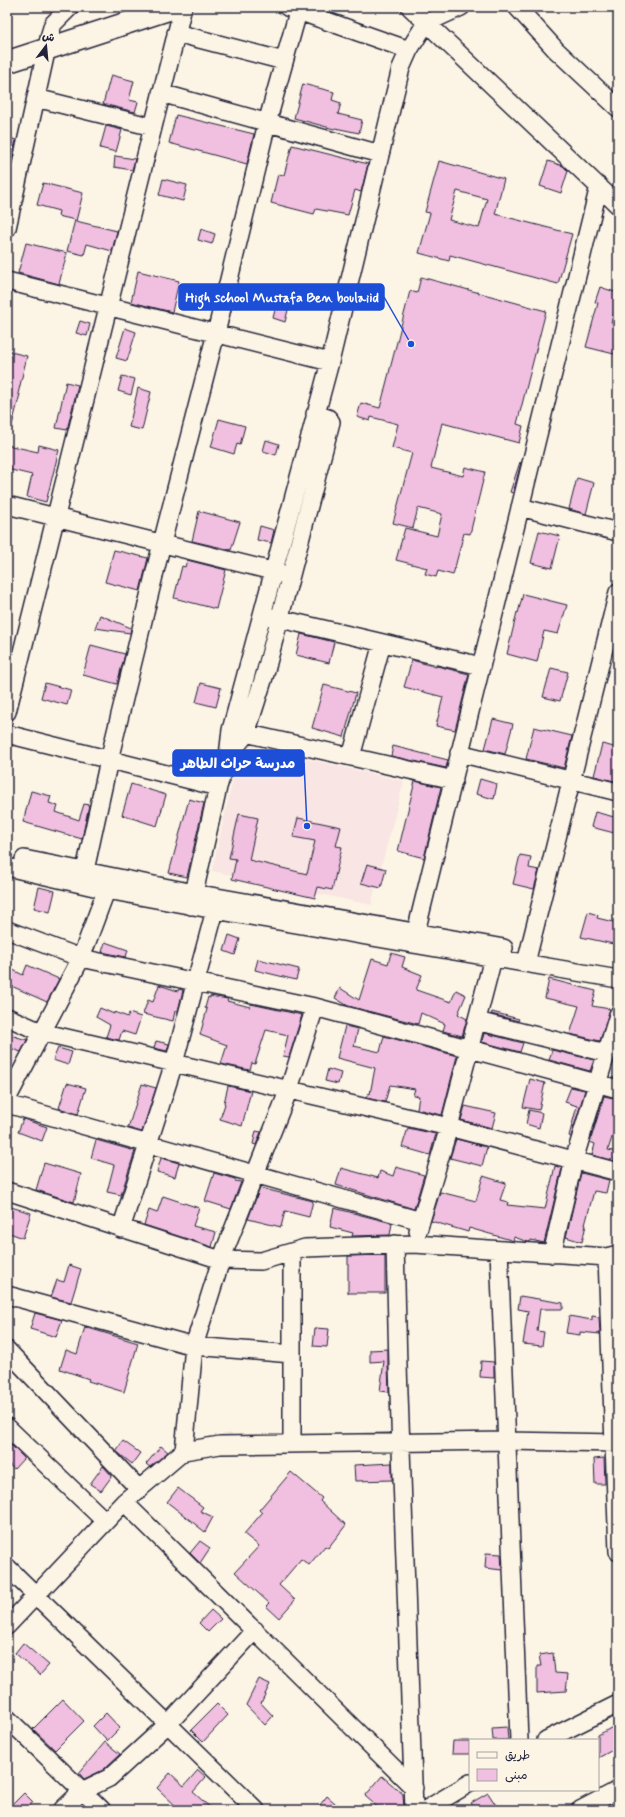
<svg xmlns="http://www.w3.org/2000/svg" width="625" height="1817" viewBox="0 0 625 1817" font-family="Mynerve,'Playpen Sans Arabic',sans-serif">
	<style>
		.built { fill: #f9e5e3 }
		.building { fill: #f1bfdf; stroke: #22223b; fill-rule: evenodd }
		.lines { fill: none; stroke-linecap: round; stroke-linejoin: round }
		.minor-casing { stroke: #22223b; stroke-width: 20 }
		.tertiary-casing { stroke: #22223b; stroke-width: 24 }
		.minor { stroke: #fcf5e5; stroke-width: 17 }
		.tertiary { stroke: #fcf5e5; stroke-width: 21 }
		.leader { fill: none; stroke: #1d4ed8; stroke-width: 1.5 }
		.callout-dot { fill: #1d4ed8; stroke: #fcf5e5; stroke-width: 1.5 }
		.callout { fill: #1d4ed8; stroke: #1d4ed8; stroke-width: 1.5 }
		.callout-label { font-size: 14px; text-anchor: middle; font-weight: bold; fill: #fff }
	</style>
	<rect width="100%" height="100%" fill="#fcf5e5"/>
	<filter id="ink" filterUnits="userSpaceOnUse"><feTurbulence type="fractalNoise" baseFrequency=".025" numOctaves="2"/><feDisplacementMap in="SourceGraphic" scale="8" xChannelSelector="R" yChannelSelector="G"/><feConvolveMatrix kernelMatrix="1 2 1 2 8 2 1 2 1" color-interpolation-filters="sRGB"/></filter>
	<g filter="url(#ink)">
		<path class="built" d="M241,744L404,781L371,905L212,871Z
			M7,1028L15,1031L21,1048L7,1080Z"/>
		<path class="building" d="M111,75L134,81L129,100L138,102L135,112L103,104Z
			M303,84L334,92L332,100L341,103L338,114L362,120L359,133L335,128L334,129L294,118Z
			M176,115L254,134L247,164L169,143Z
			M106,126L122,130L116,152L100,148Z
			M10,138L16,140L7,180V140H9Z
			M292,145L368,164L361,192L355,190L348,215L316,209L314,214L271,203L278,174L284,175Z
			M115,156L135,159L132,170L114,167Z
			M439,161L504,179L495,214L572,234L558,284L450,255L449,261L419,253L430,213L425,212ZM457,191L487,199L479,228L449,220Z
			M548,161L563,166L568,171L561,193L540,186Z
			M163,179L187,185L183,201L159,195Z
			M43,183L83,193L76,221L117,231L112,251L87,244L84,255L67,251L75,220L58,216L59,211L37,205Z
			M201,229L215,234L212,244L198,240Z
			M26,243L67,253L59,284L18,273Z
			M138,271L179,281L172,312L131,302Z
			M421,277L546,311L517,424L523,426L519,443L442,423L431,468L463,476L465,467L485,472L470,534L464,533L453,575L438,571L436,577L425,574L427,568L396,560L405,528L437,536L442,514L418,508L413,528L393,523L412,453L392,448L398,424L371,417L370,421L357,417L361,403L380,408L410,291L417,293Z
			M600,287L618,293V301L611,322L618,324V355L586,347L598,303L595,302Z
			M276,306L288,310L285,322L273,318Z
			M80,321L90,324L87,336L76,333Z
			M125,328L136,332L127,361L116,358Z
			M7,351L27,356L18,394H20L11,429H7Z
			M122,376L135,379L131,395L118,391Z
			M66,382L78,385L67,430L56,428Z
			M138,388L151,392L142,430L129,427Z
			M219,419L245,426L240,445L237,444L234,454L211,447Z
			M266,440L279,444L276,455L263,451Z
			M7,445L38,452L39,445L59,450L46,502L27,497L32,475L7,469Z
			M520,462L521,463L513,493L510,492Z
			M577,478L594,483L586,514L569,509Z
			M199,511L240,522L231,550L192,541Z
			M260,526L274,530L271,543L257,540Z
			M539,531L560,536L552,568L531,563Z
			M114,550L148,558L140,591L105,582Z
			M187,560L226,570L216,609L174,598L182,566L185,567Z
			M523,594L567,605L558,634L544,631L537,662L507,654L517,612L518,613Z
			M100,615L131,628L130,633L95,628Z
			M301,634L334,642L329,663L296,655Z
			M91,645L125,654L117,684L83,675Z
			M412,660L436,667L437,666L469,674L455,730L436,726L443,697L404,687Z
			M551,668L568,672L560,701L543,697Z
			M45,683L71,690L67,705L41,698Z
			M201,683L221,688L216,707L196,702Z
			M324,685L356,693L344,737L312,728Z
			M493,719L513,724L505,754L485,749Z
			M534,727L572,736L564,768L526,759Z
			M602,744L618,748V782L594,776Z
			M393,746L448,760L446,768L391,756Z
			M176,754L192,758L189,768L173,765Z
			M480,779L497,784L494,799L476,794Z
			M415,781L441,787L424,858L398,851Z
			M131,784L166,795L157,826L122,815Z
			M31,791L51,796L49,803L58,806L56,812L79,820L84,804L89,805L82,839L23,822Z
			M189,799L204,803L187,877L169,873Z
			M595,812L618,818V834L591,827Z
			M239,814L258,818L249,860L307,874L315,841L293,837L298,818L341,827L336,846L342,847L332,890L318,887L315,898L232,879L236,859L229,858Z
			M520,855L531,857L529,868L539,870L534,889L513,884Z
			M367,864L386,869L381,888L361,883Z
			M39,887L55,891L50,912L34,908Z
			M588,912L598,915L597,918L618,923V945L581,937Z
			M229,935L240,939L235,955L224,951Z
			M105,942L128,950L126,957L102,952Z
			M391,953L405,957L402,967L422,975L416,990L451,1002L456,990L466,995L458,1014L467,1019L462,1036L443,1031L445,1024L421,1013L418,1024L348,1006L335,998L340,988L359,1000L372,959L388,964Z
			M258,959L299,969L296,980L255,970Z
			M27,965L59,979L47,1002L7,984V967L23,975Z
			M549,979L596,991L592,1006L610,1009L600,1041L570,1034L579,1006L545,998Z
			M159,985L178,991L179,989L183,990L178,1011H175L173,1021L143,1014L148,1000L153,1002Z
			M210,996L228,999L227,1001L250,1007L251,1004L302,1015L289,1057L283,1056L288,1035L266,1030L255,1064L252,1063L250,1070L221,1064L227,1045L200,1035L207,1009L205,1008L208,997L210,998Z
			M100,1008L114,1014V1012L128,1017L129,1013L141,1017L135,1035L122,1031L119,1040L106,1037L110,1025L96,1017Z
			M492,1012L519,1019L518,1021L491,1014Z
			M345,1026L358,1029L354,1046L380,1052L384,1036L457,1056L442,1115L417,1109L419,1096L413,1095L415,1089L390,1085L385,1102L366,1098L368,1093L370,1094L375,1068L337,1058Z
			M484,1033L523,1043L520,1052L482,1042Z
			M7,1034L27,1040L21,1052L7,1047Z
			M156,1041L169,1044L167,1051L154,1048Z
			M58,1048L72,1052L68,1065L53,1060Z
			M552,1050L594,1060L590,1071L549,1060Z
			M328,1069L341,1073L338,1084L325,1081Z
			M530,1079L545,1083L539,1110L523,1107Z
			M67,1083L86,1088L78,1114L59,1108Z
			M142,1084L156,1088L142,1132L128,1128Z
			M228,1086L251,1091L242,1126L220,1119L225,1104L224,1103Z
			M571,1087L585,1090L571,1137L569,1136L577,1106L565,1102Z
			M604,1096L618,1099V1119L608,1150L617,1152L614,1161L592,1155L595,1144L590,1142Z
			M465,1106L496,1113L492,1128L461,1120Z
			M529,1110L542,1113L539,1128L526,1124Z
			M23,1119L47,1127L42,1141L18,1132Z
			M408,1128L436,1134L430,1155L402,1147Z
			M256,1131L261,1132L256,1145L253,1144Z
			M456,1139L487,1147L482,1166L450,1158Z
			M96,1140L135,1151L121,1195L107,1192L114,1165L91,1158Z
			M161,1158L179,1163L175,1177L157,1172Z
			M44,1163L81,1174L74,1202L36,1190Z
			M555,1166L562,1168L544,1243L531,1240L530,1242H528L514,1237L513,1241L511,1240L469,1228L468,1232L431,1221L440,1192L476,1201L483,1176L506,1183L500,1200L508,1202L507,1205L545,1209Z
			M396,1167L424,1175L414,1209L336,1185L341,1168L378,1178L380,1171L393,1176Z
			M214,1173L235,1179V1181L241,1182L231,1209L205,1201Z
			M581,1173L609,1180L606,1193L594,1191L585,1225H586L582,1242L566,1237Z
			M260,1188L313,1201L309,1217L285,1211L281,1227L248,1219Z
			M163,1196L199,1208L193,1226L216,1232L212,1247L144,1225L149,1210L157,1213Z
			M11,1207L31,1213L23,1238L7,1232V1222Z
			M334,1208L392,1223L390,1235L352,1236L353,1233L330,1227Z
			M385,1255V1293H348V1256Z
			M69,1265L81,1269L71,1302L51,1297L57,1280L64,1282Z
			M520,1296L563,1303V1309H540L537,1331L544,1332L542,1346L523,1344L528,1311L518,1309Z
			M35,1313L62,1320L56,1337L30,1329Z
			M569,1316L592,1320V1316L599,1317L600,1334L580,1332V1335L566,1333Z
			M85,1327L138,1343L124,1392L88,1381L89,1379L60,1369L66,1350L77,1354Z
			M315,1328L329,1329L327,1347L313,1346Z
			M388,1349V1366L389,1392L380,1391L384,1361L370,1362V1350Z
			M481,1361L494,1362V1378L480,1377Z
			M7,1441L24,1458L14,1469L7,1463Z
			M123,1441L140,1453L132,1464L116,1451Z
			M161,1446L168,1452L150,1467L146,1464Z
			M604,1458L605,1484H595L594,1459Z
			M392,1463V1480L355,1481L354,1465Z
			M103,1466L112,1476L101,1491L90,1484Z
			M291,1472L322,1498L320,1501L346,1525L328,1548L325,1546L309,1565L301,1559L279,1585L295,1600L279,1618L266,1606L269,1603L235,1572L259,1546L244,1534L262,1513L259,1510Z
			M178,1488L203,1507L200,1511L213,1517L205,1532L167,1502Z
			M200,1541L210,1548L200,1563L190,1553Z
			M486,1553L501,1554L502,1570L485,1568Z
			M211,1610L221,1619L208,1632L199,1623Z
			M23,1643L49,1665L40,1675L15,1653Z
			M553,1653L555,1673L568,1674L566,1691L537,1693V1666H541L539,1655Z
			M259,1679L270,1684L261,1703L273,1716L265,1725L246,1705Z
			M63,1699L84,1721L55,1750L33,1729Z
			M217,1704L228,1715L203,1742L191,1730Z
			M106,1713L120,1728L107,1741L93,1726Z
			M618,1724V1747L598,1758V1735Z
			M507,1727L508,1740H493L492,1728Z
			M453,1741H470V1754H452Z
			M105,1742L120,1754L103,1770L84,1779L79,1773Z
			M198,1770L206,1777L193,1792L213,1810H180L157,1788L170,1773L184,1786Z
			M382,1776L403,1794L404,1810H381L365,1796Z
			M24,1793L33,1802L26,1810H7Z
			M488,1793L499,1810H476L471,1803Z
			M327,1796L343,1810H316Z"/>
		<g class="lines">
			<defs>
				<path id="minor" d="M287,7L409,50
					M410,7L618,205
					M517,7L556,50L618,108
					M176,33L284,61
					M161,93L380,154
					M36,98L153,127
					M7,228L50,34L53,24L70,7
					M7,281L330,362
					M7,505L284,574
					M520,507L618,532
					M268,616L481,666
					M7,712L183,7
					M236,731L454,780
					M7,734L218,787
					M459,753L618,792
					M228,756L246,734L265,674L331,422L328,418L315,414
					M351,757L382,643
					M24,859L194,893L504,948
					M7,867L107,890L215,910L618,979
					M82,884L109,760L162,543L216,333L267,123L298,12
					M191,906L218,787L228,756L231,730L330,362L401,68L409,50L426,23L461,7
					M7,930L81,958L315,1007L618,1089
					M413,944L599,186
					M526,963L618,592
					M7,1017L41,1032L449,1127L618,1172
					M477,1021L606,1053
					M7,1099L81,958L110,880
					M7,1104L421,1221
					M7,1191L221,1260L261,1261L305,1248L414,1244L607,1257L618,1254
					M121,1229L174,1063L218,899
					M418,1231L449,1127L493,958
					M395,1244L398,1366L414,1810
					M499,1250L519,1740
					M292,1252V1444
					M552,1254L574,1160L618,1015
					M607,1257L618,1552
					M7,1295L194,1346L292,1354
					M7,1350L139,1489
					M7,1427L105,1521
					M184,1451L194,1346L221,1260L289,1089L315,1007
					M124,1502L414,1788
					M7,1567L256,1810
					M7,1626L124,1502L184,1451L220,1445L507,1441L618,1443
					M7,1718L102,1810
					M546,1740L618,1704
					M62,1810L82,1791L109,1778L168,1724L255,1630
					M425,1810L470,1783
					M580,1810L618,1790"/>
				<path id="tertiary" d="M7,62L176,7"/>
			</defs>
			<use href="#minor" class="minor-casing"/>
			<use href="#tertiary" class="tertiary-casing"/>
			<use href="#minor" class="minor"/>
			<use href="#tertiary" class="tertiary"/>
		</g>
	</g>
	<path class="leader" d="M411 344L384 297M307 826L304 763"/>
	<g class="callout-dot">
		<circle cx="411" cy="344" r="4"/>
		<circle cx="307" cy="826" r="4"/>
	</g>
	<g class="callout">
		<rect x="179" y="284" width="205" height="26" rx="4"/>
		<rect x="173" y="750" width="131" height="26" rx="4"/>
	</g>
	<g class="callout-label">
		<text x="282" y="302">High school Mustafa Ben boulaiid</text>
		<text x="238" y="768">مدرسة حراث الطاهر</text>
	</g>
	<rect width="625" height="1817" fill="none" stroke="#fcf5e5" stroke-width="24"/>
	<rect x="12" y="12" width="601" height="1793" fill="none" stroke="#22223b" stroke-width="1.5" filter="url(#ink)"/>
	<rect x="469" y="1739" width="130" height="52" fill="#fcf5e5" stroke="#a5a1a1"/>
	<rect x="477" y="1752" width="20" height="6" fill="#fcf5e5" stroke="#a5a1a1"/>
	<text x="505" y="1759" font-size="12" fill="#22223b">طريق</text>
	<rect x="477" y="1769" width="20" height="12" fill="#f1bfdf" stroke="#a5a1a1"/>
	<text x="505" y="1779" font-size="12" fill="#22223b">مبنى</text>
	<g transform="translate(46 46) rotate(16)" stroke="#fcf5e5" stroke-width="3" paint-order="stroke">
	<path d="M0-3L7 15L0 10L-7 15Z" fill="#22223b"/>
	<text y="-6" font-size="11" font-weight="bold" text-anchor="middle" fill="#22223b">ش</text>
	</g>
</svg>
